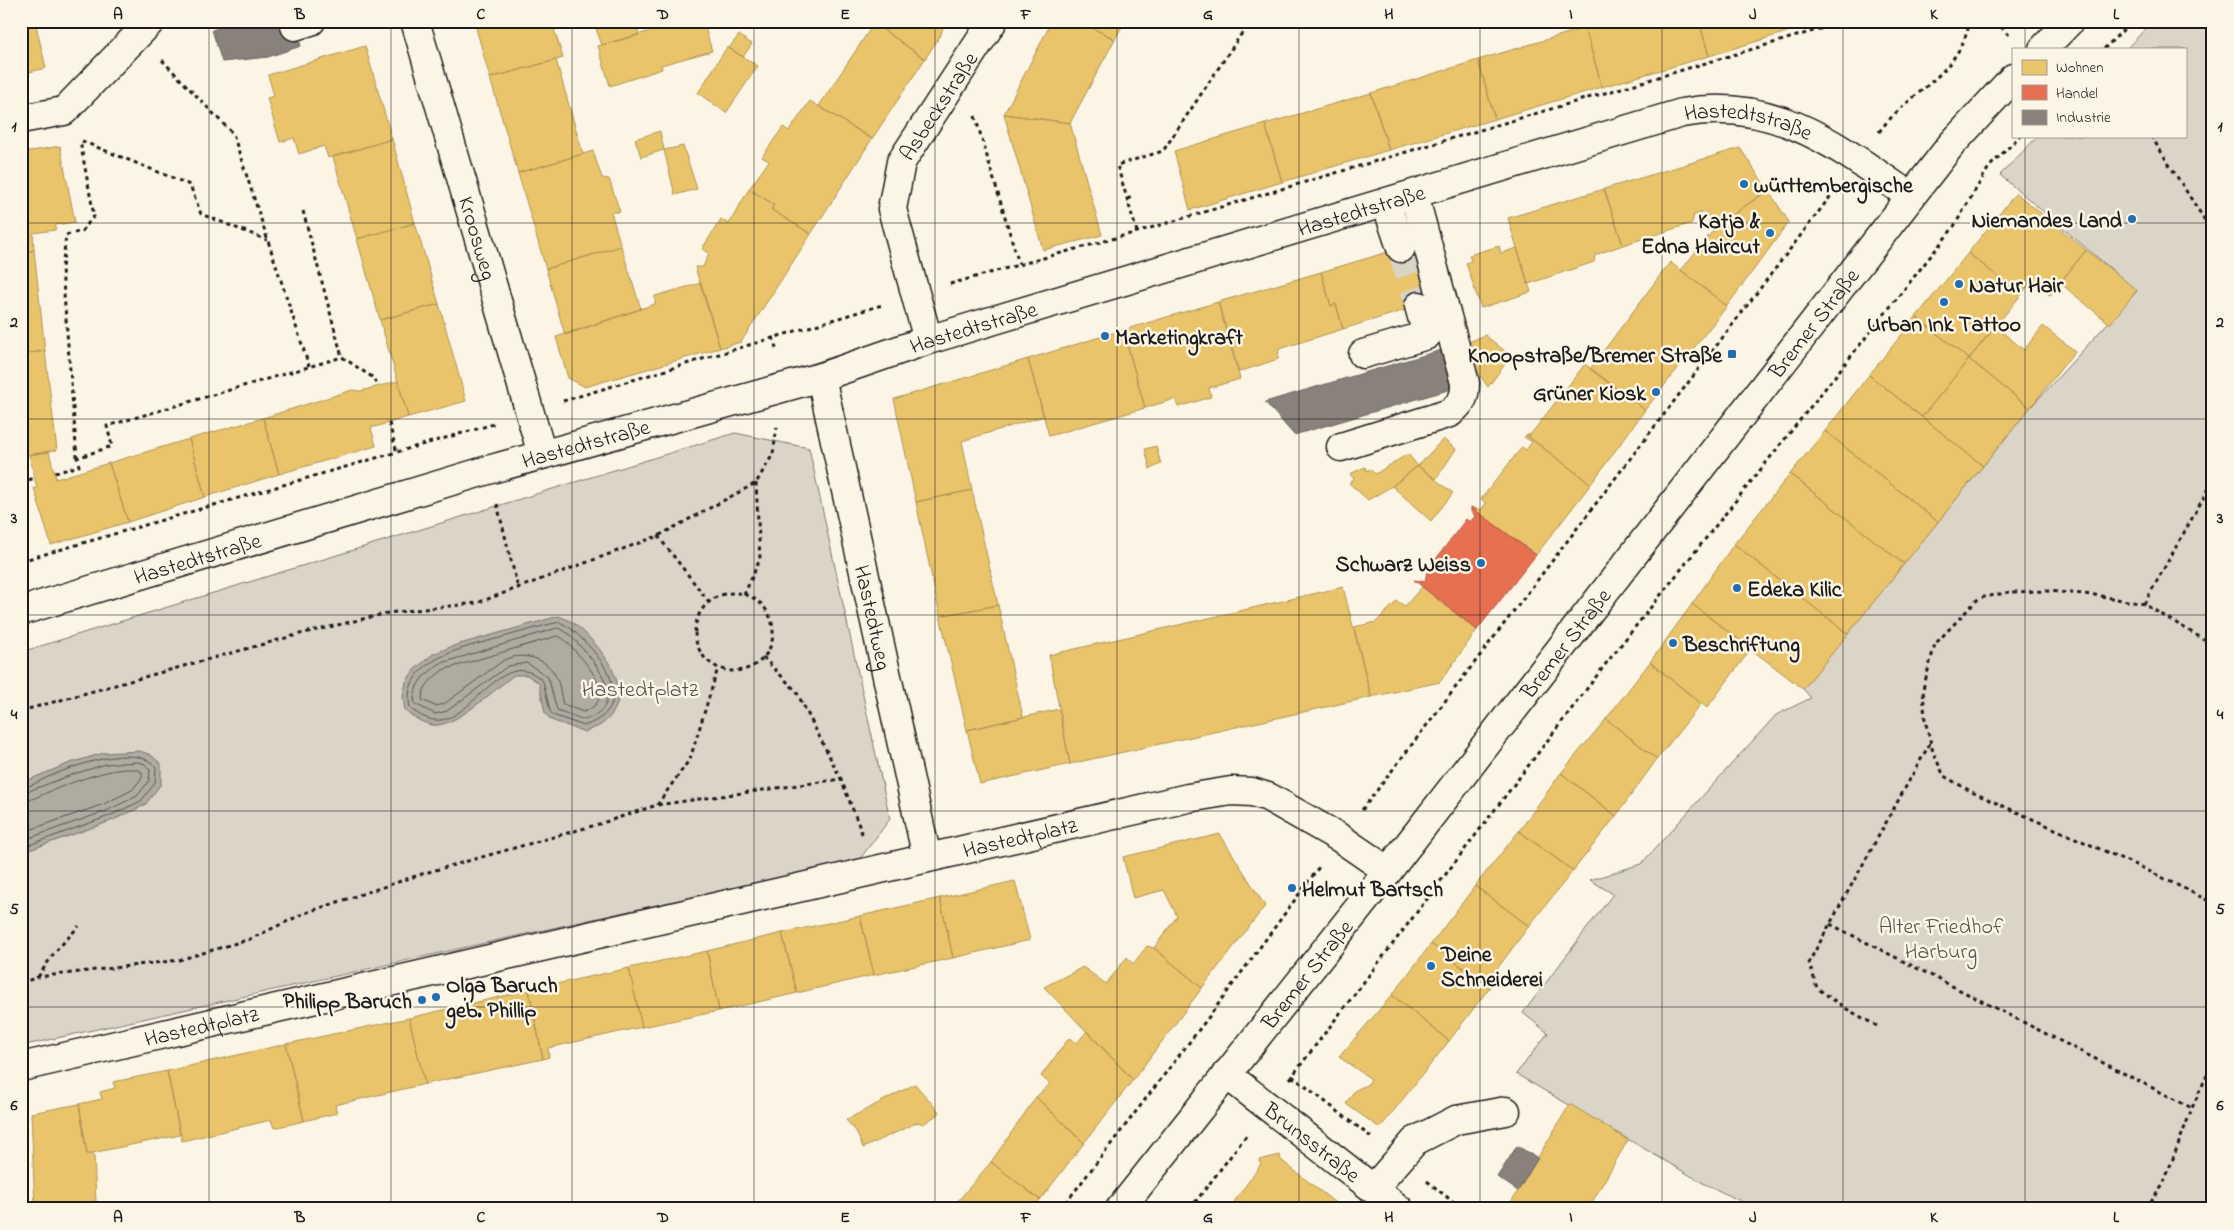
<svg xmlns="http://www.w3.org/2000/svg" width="2234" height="1230" viewBox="0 0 2234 1230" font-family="'Indie Flower',sans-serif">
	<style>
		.green { fill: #dbd5c8; stroke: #7c7872 }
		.water { fill: #b0aba1; stroke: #75726c }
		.homes { fill: #e9c46a; stroke: #ac9253 }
		.shops { fill: #e76f51; stroke: #aa5641 }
		.industry { fill: #8a817c; stroke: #69635f }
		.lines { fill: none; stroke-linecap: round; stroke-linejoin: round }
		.shore { stroke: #575551; stroke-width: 1 }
		.minor-tunnel { stroke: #dad4c7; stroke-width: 28; stroke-dasharray: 28 14; stroke-linecap: butt }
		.minor-casing { stroke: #1c1c1c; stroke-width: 31 }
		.major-casing { stroke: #1c1c1c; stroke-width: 31 }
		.path { stroke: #1c1c1c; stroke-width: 3; stroke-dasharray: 4 4; stroke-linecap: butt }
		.minor { stroke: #fcf5e5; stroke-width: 28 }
		.major { stroke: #fcf5e5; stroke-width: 28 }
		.grid { fill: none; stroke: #1c1c1c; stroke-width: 1; stroke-opacity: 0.55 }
		.poi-dot { fill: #1f6fb2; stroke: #fcf5e5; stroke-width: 2 }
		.labels { text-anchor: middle; stroke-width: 5; stroke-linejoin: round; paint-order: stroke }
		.street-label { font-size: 22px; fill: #1c1c1c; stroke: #fcf5e5 }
		.poi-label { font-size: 22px; font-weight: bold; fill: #1c1c1c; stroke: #fcf5e5; text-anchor: start }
		.park-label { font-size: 22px; fill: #555450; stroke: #fcf5e5 }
		.neatline { fill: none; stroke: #1c1c1c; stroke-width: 2 }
		.grid-label { font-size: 16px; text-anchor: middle; font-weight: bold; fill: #1c1c1c }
	</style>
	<rect width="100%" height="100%" fill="#fcf5e5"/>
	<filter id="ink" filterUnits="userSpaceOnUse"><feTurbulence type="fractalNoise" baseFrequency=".02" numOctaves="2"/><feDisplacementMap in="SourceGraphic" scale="10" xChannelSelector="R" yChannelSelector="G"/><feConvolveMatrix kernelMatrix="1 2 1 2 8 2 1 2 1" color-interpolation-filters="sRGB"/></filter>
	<g filter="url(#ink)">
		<path class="green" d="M2153,21H2213V1209H1757L1703,1183L1516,1074L1548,1033L1523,1013L1613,894L1590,880L1641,864L1776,715L1811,698L1803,689L2030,408L2137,291L2000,175L2038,136H2185V49H2126Z
			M735,433L809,448L890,819L859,860L21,1046V652Z"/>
		<path class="water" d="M559,616C565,619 572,621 576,625C602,647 641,695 602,724C597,728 590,729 585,732L551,720L545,713L539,683L527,675H514C496,688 454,729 432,725C422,723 413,717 405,711L403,696L406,682L414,670L433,654L453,646Z
			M140,751L151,755L161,764V784L145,805L111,821L21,853V783L70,763L104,753Z"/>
		<path class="homes" d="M21,21H35L46,68L21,74Z
			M474,21H560L562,28L554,29L563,58L490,78Z
			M620,21H635L639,35L602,45L596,29Z
			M686,21H703L712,51L661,65L662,69L610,86L598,46Z
			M875,21H945L941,34L925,59L874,23Z
			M1052,21H1078L1115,39L1070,123L1004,114Z
			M1078,21H1125L1115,39Z
			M1607,21H1699L1709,56L1602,87L1585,28Z
			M1699,21H1813V24L1709,56Z
			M874,23L925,59L872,139L819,106Z
			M1585,28L1602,87L1495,119L1478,60Z
			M739,35L752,44L743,57L729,48Z
			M365,46L392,139L328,158L324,146L299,154L294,138L280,142L267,98L274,96L268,75Z
			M727,47L758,66L726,113L698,93Z
			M556,60L583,154L518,173L490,78Z
			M1478,60L1495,119L1389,150L1371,93Z
			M1371,93L1389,150L1282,182L1265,124Z
			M810,101L872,139L811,234L772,210L773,204L749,189L769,161L762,157L783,127L789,131Z
			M1004,114L1070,123L1102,235L1043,250Z
			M1265,124L1282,182L1190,210L1174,151Z
			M660,131L664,150L641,157L635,139Z
			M392,139L415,223L357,239L333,157Z
			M60,146L75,222L56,225L55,230L33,233L34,250L21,253V153Z
			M683,146L697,189L675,195L664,150Z
			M1740,148L1768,190L1717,226L1705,212L1694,215L1692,223L1623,245L1604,189Z
			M593,151L602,178L609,179L620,212H611L621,246L546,269L518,173Z
			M749,189L773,204L772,210L811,234L741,342L720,348L695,267H703L709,253L702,249L721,219L729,224Z
			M1604,189L1623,245L1595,255L1594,262L1528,284L1508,218Z
			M1768,190L1789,222L1727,306L1681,270L1717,226Z
			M2016,193L2086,250L2050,295L2031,281L2021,295L1968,253Z
			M415,223L439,304L380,320L357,239Z
			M1415,244L1432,302L1343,329L1336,304L1331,306L1321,272Z
			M621,246L641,309L565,335L546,269Z
			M1499,246L1501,253L1517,248L1531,292L1481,308L1466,263L1471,261L1469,255Z
			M34,250L45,351L21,354V253Z
			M2086,250L2137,290L2110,324L2060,283Z
			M1968,253L2021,295L1969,359L1916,317Z
			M1670,262L1727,306L1645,410L1590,369Z
			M1321,272L1331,306L1336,304L1343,329L1279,349L1278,359L1239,372L1218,302Z
			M701,283L720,348L585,387L568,378L556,337L655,304V296Z
			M1218,302L1240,379L1209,388L1211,397L1178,407L1175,399L1145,408L1123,330Z
			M439,304L466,401L408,417L380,320Z
			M1916,317L1969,359L1922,417L1869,375Z
			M1995,326L2024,350L2043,326L2075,351L2030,408L1969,359Z
			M1123,330L1145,408L1049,436L1028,359Z
			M1485,335L1511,356L1488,387L1476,370L1467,343Z
			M45,351L57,450L21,456V354Z
			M1028,359L1044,416L962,441L972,490L916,502L894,399Z
			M1969,359L2030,408L1983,466L1922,417Z
			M1585,364L1645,410L1591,484L1526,435L1531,434Z
			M1869,375L1983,466L1938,522L1825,431Z
			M398,381L408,417L371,428L376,446L279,474L263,418L352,390L361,391Z
			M263,418L279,474L205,497L189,439Z
			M1825,431L1938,522L1904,564L1790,474Z
			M1526,435L1591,484L1536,555L1471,507L1481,510L1486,503L1481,499L1522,447L1526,450L1532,442L1524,437Z
			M189,439L205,497L128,522L109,463Z
			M1443,439L1456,449L1436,479L1418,466Z
			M1156,446L1161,464L1150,469L1145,449Z
			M49,452L56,479L109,463L128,522L51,545L34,488H37L29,455Z
			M1408,454L1418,466L1392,486L1368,500L1349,483L1354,479L1350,474L1365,467L1367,471L1370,469L1375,474Z
			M1418,466L1453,493L1431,521L1392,486Z
			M1790,474L1904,564L1848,634L1734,544Z
			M972,490L998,605L940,616L916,502Z
			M1734,544L1848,634L1803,689L1692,604Z
			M1343,587L1371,697L1070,764L1049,655Z
			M1422,587L1477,630L1440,682L1371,697L1354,627L1376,622L1397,601L1405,606Z
			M1692,604L1751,649L1707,708L1650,662Z
			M998,605L1023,717L967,730L940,616Z
			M1650,662L1701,704L1657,759L1606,719Z
			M1059,709L1070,764L980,784L967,730Z
			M1606,719L1657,759L1616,816L1561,773Z
			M1561,773L1616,816L1573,871L1519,831Z
			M1519,831L1573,871L1529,926L1475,886Z
			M1220,834L1265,906L1202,988L1154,948L1177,916L1164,890L1133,898L1123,857Z
			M1015,881L1030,940L953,958L940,898Z
			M1475,886L1529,926L1485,985L1431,944Z
			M940,898L953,958L874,975L860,916Z
			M860,916L874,975L797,993L782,933Z
			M782,933L797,993L719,1011L707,951Z
			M1431,944L1490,987L1449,1041L1392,995Z
			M1147,946L1154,948L1202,988L1133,1080L1044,987L1083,967L1106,984L1127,957L1133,964Z
			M707,951L719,1011L642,1027L629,968Z
			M629,968L642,1027L548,1048L549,1057L543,1059L529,990Z
			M529,990L543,1059L425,1084L409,1018Z
			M1392,995L1449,1041L1380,1128L1346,1104L1354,1091L1368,1084L1371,1079L1339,1057Z
			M409,1018L425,1084L335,1105L337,1113L304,1121L286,1044Z
			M1087,1031L1133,1080L1084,1143L1036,1097L1050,1084L1041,1076L1069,1038L1077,1043Z
			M286,1044L304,1121L274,1128L271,1120L182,1141L167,1071Z
			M167,1071L180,1135L87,1154L79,1104L102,1099L100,1092L115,1088L113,1082Z
			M915,1084L940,1113L923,1124L918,1122L863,1148L856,1131L846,1120Z
			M1036,1097L1084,1143L1040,1200L991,1162Z
			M79,1104L87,1154H94L96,1202L35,1208L31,1113Z
			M1570,1104L1628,1140L1588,1209H1507Z
			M1280,1155L1281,1160L1343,1209H1229L1261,1164L1259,1160Z
			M991,1162L1040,1200L1033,1209H951Z
			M96,1202L97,1209H35V1208Z"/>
		<path class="shops" d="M1471,507L1536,555L1477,630L1414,580L1425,582L1427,571L1466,519L1470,522L1475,516L1471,512Z"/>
		<path class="industry" d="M239,21H294L301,46L268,57L222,62L212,30Z
			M1445,349L1455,388L1294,435L1265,402Z
			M1517,1146L1538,1158L1518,1191L1497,1177Z"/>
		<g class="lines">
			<path class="shore" d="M559,622C571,627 577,634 586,643C613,671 632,709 584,726L553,715L550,711L543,681C502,642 472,725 434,720C425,719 416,713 410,708C400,658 468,647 503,637C522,632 541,626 559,622Z
				M558,628C569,632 574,639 581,647C602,669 627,706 584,720L557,710L548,677L527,663L508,666L447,711L435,714L415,704L414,697L417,686L423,677L439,664Z
				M558,636C566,639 570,646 576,652C590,667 618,700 583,712L563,704C560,694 560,682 554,673C544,657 521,652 504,660L444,704L435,706L422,700C422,686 433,678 443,670Z
				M21,788C31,787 41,780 50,776C75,766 136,742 156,767L155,783L141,801L109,816L21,848
				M21,794L74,774L106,764L138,762L145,764L150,770L149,781L137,796L106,811L21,841
				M21,801L30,800C50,791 123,759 142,772V778L132,790L104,804L21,833"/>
			<path class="minor-tunnel" d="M1401,248L1419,306"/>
			<defs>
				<g id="minor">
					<path id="s1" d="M415,21L542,454"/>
					<path d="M295,26L311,21"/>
					<path d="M21,119L64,111L151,21"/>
					<path d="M1386,203L1401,248"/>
					<path id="s2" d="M928,340L892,209L901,162L993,21"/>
					<path d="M1363,354L1427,335L1419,306"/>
					<path id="s3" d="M821,377L927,858"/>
					<path d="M1341,447L1450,413C1462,402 1465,399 1465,383L1414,195"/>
					<path id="s4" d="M21,611L488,470L821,377L928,340L1682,113C1775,96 1839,147 1911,197"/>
					<path id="s5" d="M21,1067L1188,798L1231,791L1252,792L1268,797L1340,838L1388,871"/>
					<path id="s6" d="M1226,1074L1399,1209"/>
					<path d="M1373,1189L1415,1141L1456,1120L1506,1111"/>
				</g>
				<g id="major">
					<path d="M2043,49L2070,21"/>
					<path id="s7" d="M1120,1209L1388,871L1951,145L2013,78"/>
				</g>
			</defs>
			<use href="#minor" class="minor-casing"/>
			<use href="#major" class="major-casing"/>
			<path class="path" d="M1995,21L2010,36
				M1829,25L1837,21
				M2104,49L2132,21
				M162,60L233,134L309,366
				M975,116L1019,264
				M1879,132C1908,92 1958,77 1970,21
				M2151,136L2213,233
				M82,141L190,185L201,214L267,240
				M1127,199L1133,197
				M303,211L342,357
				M1137,232L1117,165L1163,151L1250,21
				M950,284L1137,232L1827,27L1855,21
				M773,337L777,352
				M563,401L882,305
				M389,423L397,453
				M77,458L62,269L66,235L82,231L94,216L80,141
				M55,473L79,466L77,458L112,446L107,426L342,357L375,379L377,386
				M21,482L35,478
				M497,504L518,588
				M658,536L709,602
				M21,561L497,423
				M695 632a39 39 0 1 1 78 0a39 39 0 1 1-78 0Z
				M744,595L760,559L756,483
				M2144,604L2213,481
				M2213,645L2144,604L2095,595L2047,591L2010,592L1979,598L1935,644L1923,689L1925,720L1933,752L1944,776L1974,793L2147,870L2213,903
				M763,657L796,691L841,779
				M21,711L300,634L388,613L477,603L658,536L756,483L773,454L777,427
				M657,805L690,759L718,668
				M1362,810L1836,189
				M1830,924L2192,1108
				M38,977L54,953L79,926
				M21,983L38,977L179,960L250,939L305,913L425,873L596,825L657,805L841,779L863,836
				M1877,1026L1845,1008L1817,988L1809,962L1930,743
				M1292,1076L1371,1137
				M1290,1079L1608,661L1953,228L1989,167L2020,136
				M1427,1181L1462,1209
				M1061,1209L1211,1014L1319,867
				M1190,1209L1246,1136
				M2146,1209L2163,1185L2192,1108L2213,1062"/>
			<use href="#minor" class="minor"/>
			<use href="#major" class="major"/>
		</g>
	</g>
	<path class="grid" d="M209,21V1209M391,21V1209M572,21V1209M754,21V1209M935,21V1209M1117,21V1209M1299,21V1209M1480,21V1209M1662,21V1209M1843,21V1209M2025,21V49M2025,136V1209M21,223H2213M21,419H2213M21,615H2213M21,811H2213M21,1007H2213"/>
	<g class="poi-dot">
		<circle cx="1744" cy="184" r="5"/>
		<circle cx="2132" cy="219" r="5"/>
		<circle cx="1770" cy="233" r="5"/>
		<circle cx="1959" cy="284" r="5"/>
		<circle cx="1944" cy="302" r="5"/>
		<circle cx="1105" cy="336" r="5"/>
		<rect x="1727" y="349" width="10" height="10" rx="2.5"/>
		<circle cx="1656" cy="392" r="5"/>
		<circle cx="1481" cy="563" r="5"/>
		<circle cx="1737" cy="588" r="5"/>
		<circle cx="1673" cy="643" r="5"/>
		<circle cx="1292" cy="888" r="5"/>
		<circle cx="1431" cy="966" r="5"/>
		<circle cx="436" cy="997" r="5"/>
		<circle cx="422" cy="1000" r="5"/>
	</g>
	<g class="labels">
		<g class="street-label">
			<text dy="8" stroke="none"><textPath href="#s2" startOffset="251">Asbeckstraße</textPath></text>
			<text dy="8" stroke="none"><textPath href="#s4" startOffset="1802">Hastedtstraße</textPath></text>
			<text dy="8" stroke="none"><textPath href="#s4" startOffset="1399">Hastedtstraße</textPath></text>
			<text dy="8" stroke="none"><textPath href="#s1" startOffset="226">Kroosweg</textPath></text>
			<text dy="8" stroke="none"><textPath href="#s7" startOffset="1125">Bremer Straße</textPath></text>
			<text dy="8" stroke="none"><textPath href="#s4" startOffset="994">Hastedtstraße</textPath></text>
			<text dy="8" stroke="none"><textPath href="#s4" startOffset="589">Hastedtstraße</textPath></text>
			<text dy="8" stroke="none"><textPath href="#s4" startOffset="184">Hastedtstraße</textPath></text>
			<text dy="8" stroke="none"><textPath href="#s3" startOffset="246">Hastedtweg</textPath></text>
			<text dy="8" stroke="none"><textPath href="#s7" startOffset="720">Bremer Straße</textPath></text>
			<text dy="8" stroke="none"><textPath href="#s5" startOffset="1025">Hastedtplatz</textPath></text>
			<text dy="8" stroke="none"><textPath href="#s7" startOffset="300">Bremer Straße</textPath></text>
			<text dy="8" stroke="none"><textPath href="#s5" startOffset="185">Hastedtplatz</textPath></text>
			<text dy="8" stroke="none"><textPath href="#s6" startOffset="110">Brunsstraße</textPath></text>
		</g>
		<g class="poi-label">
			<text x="1754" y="192">württembergische</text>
			<text x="2122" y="227" text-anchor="end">Niemandes Land</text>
			<text x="1760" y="228" text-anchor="end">Katja &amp;<tspan x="1760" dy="25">Edna Haircut</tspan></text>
			<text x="1969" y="292">Natur Hair</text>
			<text x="1944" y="331" text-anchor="middle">Urban Ink Tattoo</text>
			<text x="1115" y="344">Marketingkraft</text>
			<text x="1722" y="362" text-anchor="end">Knoopstraße/Bremer Straße</text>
			<text x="1646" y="400" text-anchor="end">Grüner Kiosk</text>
			<text x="1471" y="571" text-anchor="end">Schwarz Weiss</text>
			<text x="1747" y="596">Edeka Kilic</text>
			<text x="1683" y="651">Beschriftung</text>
			<text x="1302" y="896">Helmut Bartsch</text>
			<text x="1441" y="961">Deine<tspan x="1441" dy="25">Schneiderei</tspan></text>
			<text x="446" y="992">Olga Baruch<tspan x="446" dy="25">geb. Phillip</tspan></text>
			<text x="412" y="1008" text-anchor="end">Philipp Baruch</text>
		</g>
		<g class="park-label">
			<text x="640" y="696">Hastedtplatz</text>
			<text x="1941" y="933">Alter Friedhof<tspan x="1941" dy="25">Harburg</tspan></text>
		</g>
	</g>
	<rect width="2234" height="1230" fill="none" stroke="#fcf5e5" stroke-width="55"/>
	<rect x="2012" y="48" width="175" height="90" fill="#fcf5e5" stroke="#a29e95"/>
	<rect x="2022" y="60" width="25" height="15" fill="#e9c46a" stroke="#a29e95"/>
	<text x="2056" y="72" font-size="15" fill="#1c1c1c">Wohnen</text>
	<rect x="2022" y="85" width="25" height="15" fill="#e76f51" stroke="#a29e95"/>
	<text x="2056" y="98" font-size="15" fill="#1c1c1c">Handel</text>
	<rect x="2022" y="110" width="25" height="15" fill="#8a817c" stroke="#a29e95"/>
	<text x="2056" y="122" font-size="15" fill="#1c1c1c">Industrie</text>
	<rect x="28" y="28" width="2178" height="1174" class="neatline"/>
	<g class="grid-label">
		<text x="118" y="19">A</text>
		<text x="300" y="19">B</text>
		<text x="481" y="19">C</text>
		<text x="663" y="19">D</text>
		<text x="845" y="19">E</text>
		<text x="1026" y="19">F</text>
		<text x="1208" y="19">G</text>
		<text x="1389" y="19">H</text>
		<text x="1571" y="19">I</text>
		<text x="1753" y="19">J</text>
		<text x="1934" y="19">K</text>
		<text x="2116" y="19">L</text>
		<text x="14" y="131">1</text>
		<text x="2220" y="131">1</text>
		<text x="14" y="327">2</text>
		<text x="2220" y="327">2</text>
		<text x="14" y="523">3</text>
		<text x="2220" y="523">3</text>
		<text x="14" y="719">4</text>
		<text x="2220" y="719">4</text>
		<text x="14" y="914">5</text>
		<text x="2220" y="914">5</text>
		<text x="14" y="1110">6</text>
		<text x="2220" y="1110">6</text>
		<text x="118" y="1222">A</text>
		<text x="300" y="1222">B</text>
		<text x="481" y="1222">C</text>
		<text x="663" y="1222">D</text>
		<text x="845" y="1222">E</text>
		<text x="1026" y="1222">F</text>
		<text x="1208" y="1222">G</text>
		<text x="1389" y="1222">H</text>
		<text x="1571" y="1222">I</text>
		<text x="1753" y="1222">J</text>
		<text x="1934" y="1222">K</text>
		<text x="2116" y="1222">L</text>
	</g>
</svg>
